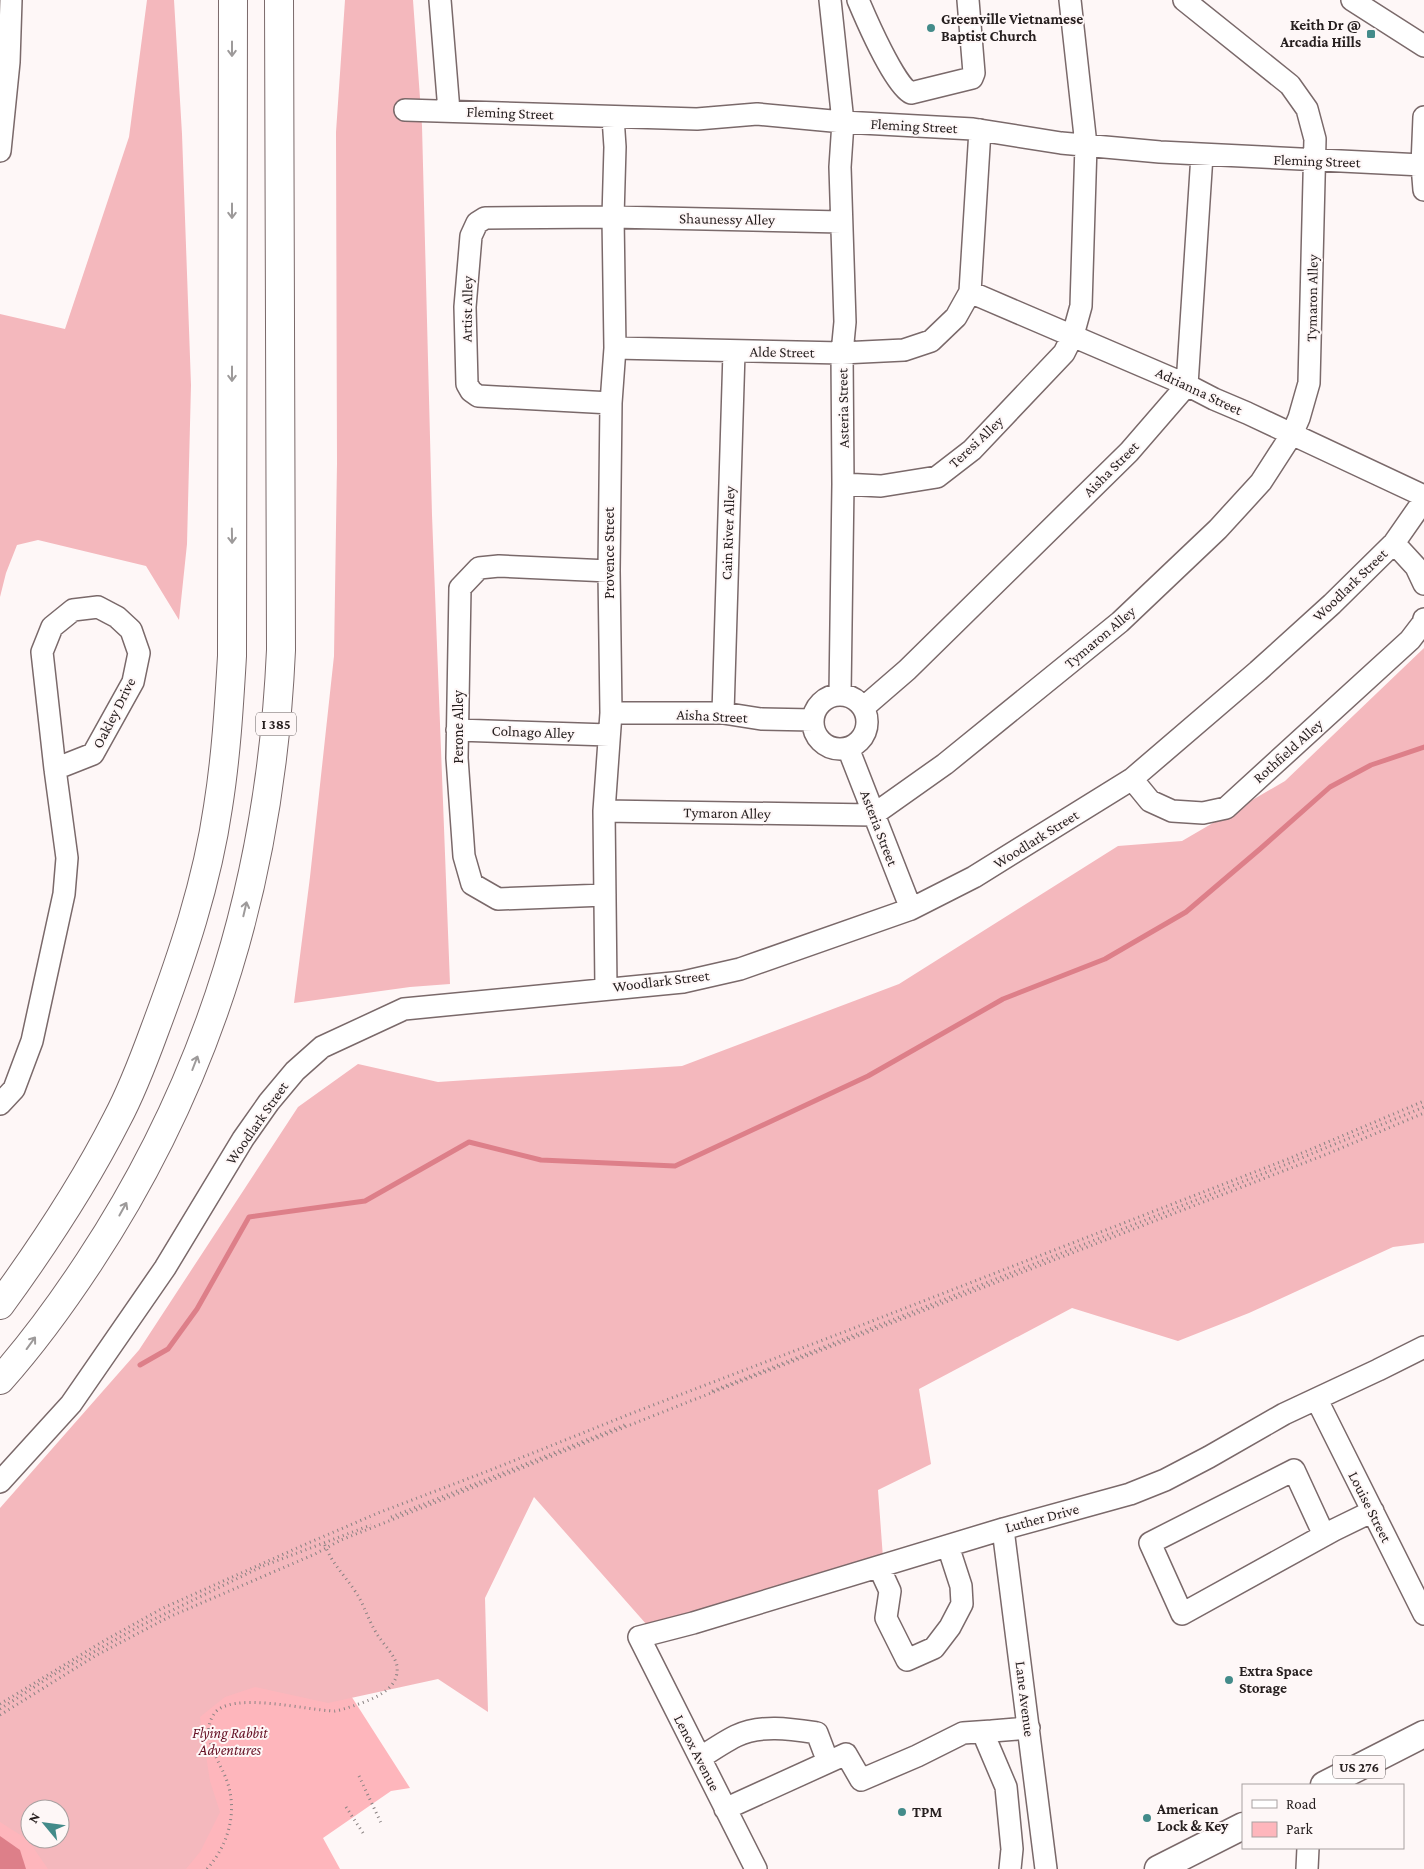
<svg xmlns="http://www.w3.org/2000/svg" width="1424" height="1869" viewBox="0 0 1424 1869" font-family="'Crimson Pro',serif">
	<style>
		.green { fill: #feb6bc; fill-rule: evenodd }
		.forest { fill: #f4b8bd; fill-rule: evenodd }
		.water { fill: #dd7f89 }
		.lines { fill: none; stroke-linecap: round; stroke-linejoin: round }
		.stream { stroke: #dd7f89; stroke-width: 5 }
		.minor-casing { stroke: #7a696a; stroke-width: 24 }
		.major-casing { stroke: #7a696a; stroke-width: 29 }
		.highway-casing { stroke: #7a696a; stroke-width: 30 }
		.path { stroke: #898282; stroke-width: 3; stroke-dasharray: 1 4; stroke-linecap: butt }
		.minor { stroke: #fff; stroke-width: 21 }
		.major { stroke: #fff; stroke-width: 26 }
		.highway { stroke: #fff; stroke-width: 28 }
		.oneway { stroke: #9d9a9a }
		.poi-dot { fill: #438b8a; stroke: #fef7f7; stroke-width: 2 }
		.labels { text-anchor: middle; stroke-width: 4; stroke-linejoin: round; paint-order: stroke }
		.shield { fill: #fef7f7; stroke: #676060; stroke-width: 1 }
		.shield-label { font-size: 14px; font-weight: bold; fill: #261f1f }
		.poi-label { font-size: 15px; font-weight: bold; fill: #261f1f; stroke: #fef7f7; text-anchor: start }
		.street-label { font-size: 15px; fill: #261f1f; stroke: #fef7f7 }
		.park-label { font-size: 15px; font-style: italic; fill: #671326; stroke: #fef7f7 }
	</style>
	<rect width="100%" height="100%" fill="#fef7f7"/>
	<path class="green" d="M284,1591L410,1788L391,1791L323,1838L340,1869H0V1732ZM30,1809H60V1839H30Z"/>
	<path class="forest" d="M147,0H174L182,134L191,385L187,544L179,620L146,566L38,540L17,545L6,573L0,597V314L65,329L129,137Z
		M345,0H413L422,126L432,515L450,984L410,987L294,1003L310,877L334,656L337,463L336,132Z
		M1424,648V1243L1393,1247L1249,1313L1178,1341L1072,1308L919,1389L931,1464L878,1490L883,1558L647,1625L534,1497L485,1598L488,1712L438,1679L328,1703L255,1687L225,1697L200,1717L210,1781L220,1812L200,1852L186,1869H48L28,1840L0,1822V1508L139,1350L298,1107L358,1064L438,1082L682,1066L899,984L1118,846L1182,841L1285,781ZM30,1809H60V1839H30Z"/>
	<path class="water" d="M0,1836L20,1850L26,1869H0Z"/>
	<g class="lines">
		<path class="stream" d="M140,1365L168,1349L197,1309L249,1217L365,1201L469,1142L541,1160L675,1166L868,1076L1003,999L1105,959L1186,912L1260,849L1330,787L1371,765L1424,747"/>
		<defs>
			<path id="minor" d="M440,0L449,111
				M830,0L843,122L840,167L845,322L842,353L843,484L840,695
				M858,0C866,19 895,86 911,93L972,78L974,73L968,0
				M1352,0L1424,46
				M405,110L697,119L757,114L843,122L973,129L1061,143L1160,152L1422,165
				M1424,117L1422,165L1424,190
				M0,151L9,62L11,0
				M970,292L1187,385L1214,399L1247,413L1424,496
				M615,348L842,353L904,350L931,341L956,317L970,292L980,130
				M611,403L478,396L471,391L467,384L465,307L471,236L477,223L485,218L613,217L841,222
				M843,484L881,486L937,477L972,450L1064,353L1073,335L1081,306L1086,145L1070,0
				M1394,543L1416,567L1424,584
				M813 722a27 27 0 1 1 54 0a27 27 0 1 1-54 0Z
				M863,708L907,670L1129,452L1187,385L1202,155
				M611,713H723L761,719L813,720
				M723,713L734,352
				M457,730L609,735
				M848,748L911,909
				M1132,779L1150,801L1172,811L1203,813L1226,808L1410,640L1423,623L1424,619
				M604,811L873,815L945,764L1120,622L1218,529L1261,482L1292,434L1299,418L1309,383L1315,139L1307,109L1290,85L1184,0
				M605,895L498,899L472,884L464,856L457,758L460,588L479,568L499,566L609,571
				M606,989L604,811L611,713L609,571L611,403L615,348L613,217L615,147L613,117
				M0,1104L14,1089L32,1041L64,894L67,858L55,769L42,652L52,627L73,610L98,607L117,617L131,630L139,653L133,682L93,754L55,769
				M1317,1400L1424,1614
				M0,1482L71,1404L165,1268L243,1139L269,1102L295,1071L322,1047L404,1009L683,982L740,969L911,909L974,877L1132,779L1258,671L1332,604L1394,543L1424,500
				M1003,1529L1046,1869
				M1324,1535L1294,1470L1150,1543L1182,1614L1334,1530L1373,1511
				M879,1567L890,1591L886,1618L907,1660L934,1648L950,1627L962,1604L961,1586L948,1546
				M700,1758C712,1750 724,1742 736,1736C761,1724 791,1729 817,1733L828,1762
				M725,1809L846,1754L861,1780L917,1756L963,1733L992,1731
				M756,1869L639,1637L693,1623L1003,1529L1130,1494L1165,1480L1209,1457L1284,1414L1378,1370L1424,1347
				M1010,1869L1012,1849L1006,1787L986,1740L992,1731L1029,1728
				M1307,1869L1308,1848"/>
			<path id="major" d="M1324,1785L1424,1734
				M1158,1869L1243,1826"/>
			<path id="highway" d="M0,1305C43,1246 84,1184 117,1119C132,1091 144,1059 155,1029C182,957 207,883 218,807C226,757 229,707 232,656L233,0
				M0,1380C33,1343 62,1303 89,1262C213,1074 271,873 281,650L279,0"/>
		</defs>
		<use href="#minor" class="minor-casing"/>
		<use href="#major" class="major-casing"/>
		<use href="#highway" class="highway-casing"/>
		<path class="path" d="M712,1391L1275,1169L1424,1107
			M391,1517L627,1424
			M0,1704L102,1642L163,1608L306,1544L378,1513L488,1471L635,1412L849,1330L1288,1159L1424,1101
			M0,1709L53,1675L138,1627L263,1566L371,1525
			M0,1715L95,1656L169,1617L315,1554L341,1540L688,1402L1327,1154L1424,1113
			M359,1776L381,1823
			M346,1807L363,1833
			M207,1869C228,1845 238,1813 227,1781C220,1761 199,1736 214,1714C230,1690 309,1711 335,1711C341,1710 347,1708 353,1706C370,1700 400,1691 397,1666C395,1655 383,1644 377,1634C368,1620 364,1604 355,1591C343,1573 332,1564 324,1543"/>
		<use href="#minor" class="minor"/>
		<use href="#major" class="major"/>
		<use href="#highway" class="highway"/>
	</g>
	<defs><path id="oneway-shaft" d="M-6 0H5M1.5-3L5.5 0L1.5 3" fill="none" stroke-width="1.6" stroke-linecap="round" stroke-linejoin="round" transform="scale(1.25)"/></defs>
	<g class="oneway">
		<use href="#oneway-shaft" transform="translate(232 49) rotate(90)"/>
		<use href="#oneway-shaft" transform="translate(232 211) rotate(90)"/>
		<use href="#oneway-shaft" transform="translate(232 374) rotate(90)"/>
		<use href="#oneway-shaft" transform="translate(232 536) rotate(89)"/>
		<use href="#oneway-shaft" transform="translate(245 909) rotate(-77)"/>
		<use href="#oneway-shaft" transform="translate(195 1063) rotate(-69)"/>
		<use href="#oneway-shaft" transform="translate(123 1209) rotate(-61)"/>
		<use href="#oneway-shaft" transform="translate(31 1343) rotate(-54)"/>
	</g>
	<g class="poi-dot">
		<circle cx="931" cy="28" r="5"/>
		<rect x="1366" y="29" width="10" height="10" rx="2.5"/>
		<circle cx="1229" cy="1680" r="5"/>
		<circle cx="902" cy="1812" r="5"/>
		<circle cx="1147" cy="1818" r="5"/>
	</g>
	<g class="labels">
		<g class="shield">
			<rect x="256" y="712.5" width="40" height="23" rx="4"/>
			<rect x="1333" y="1755.5" width="52" height="23" rx="4"/>
		</g>
		<g class="shield-label">
			<text x="276" y="729">I 385</text>
			<text x="1359" y="1772">US 276</text>
		</g>
		<g class="poi-label">
			<text x="941" y="24">Greenville Vietnamese<tspan x="941" dy="17">Baptist Church</tspan></text>
			<text x="1361" y="30" text-anchor="end">Keith Dr @<tspan x="1361" dy="17">Arcadia Hills</tspan></text>
			<text x="1239" y="1676">Extra Space<tspan x="1239" dy="17">Storage</tspan></text>
			<text x="1157" y="1814">American<tspan x="1157" dy="17">Lock &amp; Key</tspan></text>
			<text x="912" y="1817">TPM</text>
		</g>
		<g class="street-label">
			<text transform="translate(510 113) rotate(2)" y="5">Fleming Street</text>
			<text transform="translate(914 126) rotate(3)" y="5">Fleming Street</text>
			<text transform="translate(1317 161) rotate(2)" y="5">Fleming Street</text>
			<text transform="translate(727 219) rotate(1)" y="5">Shaunessy Alley</text>
			<text transform="translate(1312 298) rotate(-89)" y="5">Tymaron Alley</text>
			<text transform="translate(467 309) rotate(-89)" y="5">Artist Alley</text>
			<text transform="translate(782 352) rotate(1)" y="5">Alde Street</text>
			<text transform="translate(1199 391) rotate(25)" y="5">Adrianna Street</text>
			<text transform="translate(843 408) rotate(-91)" y="5">Asteria Street</text>
			<text transform="translate(976 442) rotate(-43)" y="5">Teresi Alley</text>
			<text transform="translate(1111 469) rotate(-45)" y="5">Aisha Street</text>
			<text transform="translate(728 533) rotate(-88)" y="5">Cain River Alley</text>
			<text transform="translate(609 553) rotate(-90)" y="5">Provence Street</text>
			<text transform="translate(1350 585) rotate(-44)" y="5">Woodlark Street</text>
			<text transform="translate(1100 637) rotate(-40)" y="5">Tymaron Alley</text>
			<text transform="translate(114 713) rotate(-63)" y="5">Oakley Drive</text>
			<text transform="translate(712 716) rotate(3)" y="5">Aisha Street</text>
			<text transform="translate(458 727) rotate(-90)" y="5">Perone Alley</text>
			<text transform="translate(533 732) rotate(2)" y="5">Colnago Alley</text>
			<text transform="translate(1288 751) rotate(-42)" y="5">Rothfield Alley</text>
			<text transform="translate(727 813) rotate(1)" y="5">Tymaron Alley</text>
			<text transform="translate(879 828) rotate(69)" y="5">Asteria Street</text>
			<text transform="translate(1036 839) rotate(-32)" y="5">Woodlark Street</text>
			<text transform="translate(661 981) rotate(-7)" y="5">Woodlark Street</text>
			<text transform="translate(257 1123) rotate(-55)" y="5">Woodlark Street</text>
			<text transform="translate(1370 1507) rotate(63)" y="5">Louise Street</text>
			<text transform="translate(1042 1518) rotate(-15)" y="5">Luther Drive</text>
			<text transform="translate(1025 1699) rotate(83)" y="5">Lane Avenue</text>
			<text transform="translate(697 1753) rotate(63)" y="5">Lenox Avenue</text>
		</g>
		<g class="park-label">
			<text x="230" y="1738">Flying Rabbit<tspan x="230" dy="17">Adventures</tspan></text>
		</g>
	</g>
	<rect x="1242" y="1784" width="162" height="65" fill="#fef7f7" stroke="#a8a1a1"/>
	<rect x="1252" y="1800" width="25" height="8" fill="#ffffff" stroke="#a8a1a1"/>
	<text x="1286" y="1809" font-size="15" fill="#261f1f">Road</text>
	<rect x="1252" y="1822" width="25" height="15" fill="#feb6bc" stroke="#a8a1a1"/>
	<text x="1286" y="1834" font-size="15" fill="#261f1f">Park</text>
	<g transform="translate(45 1824) rotate(299)"><circle r="24" fill="#fef7f7" stroke="#a8a1a1"/>
	<path d="M0-4L9 19L0 12L-9 19Z" fill="#438b8a"/>
	<text y="-8" font-size="14" font-weight="bold" text-anchor="middle" fill="#261f1f">N</text>
	</g>
</svg>
